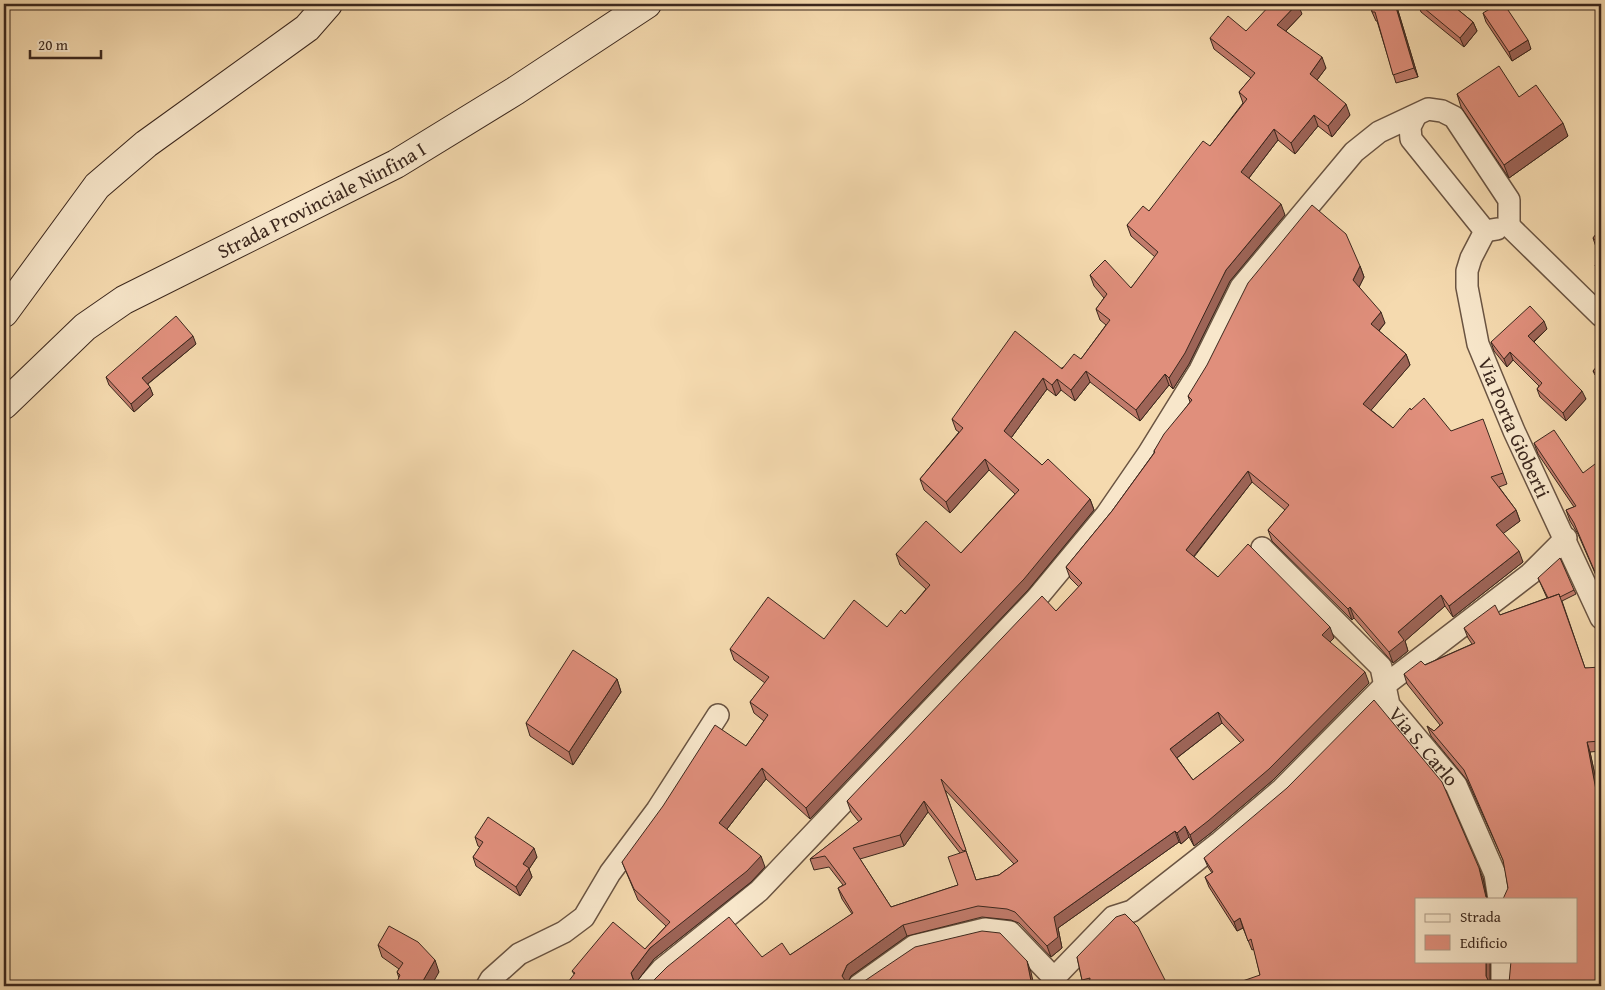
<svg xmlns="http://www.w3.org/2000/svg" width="1605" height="990" viewBox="0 0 1605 990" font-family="'Gentium Book Plus',serif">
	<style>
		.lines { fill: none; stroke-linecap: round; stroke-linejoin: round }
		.street-casing { stroke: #6a5442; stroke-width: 24 }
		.secondary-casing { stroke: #3b271d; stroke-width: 30 }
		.street { stroke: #f8e7cb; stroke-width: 21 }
		.secondary { stroke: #f8e7cb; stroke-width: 28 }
		.wall { fill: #c17b6b; stroke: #3b271d; fill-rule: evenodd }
		.shaded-wall { fill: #9d6457; stroke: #3b271d }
		.building { fill: #e08f7c; stroke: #3b271d; fill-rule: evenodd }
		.labels { text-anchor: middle; stroke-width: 4.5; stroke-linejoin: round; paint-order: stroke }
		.street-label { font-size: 20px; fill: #3b271d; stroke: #f8e7cb }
	</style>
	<rect width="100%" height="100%" fill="#f5daaf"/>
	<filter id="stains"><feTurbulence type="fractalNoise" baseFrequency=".004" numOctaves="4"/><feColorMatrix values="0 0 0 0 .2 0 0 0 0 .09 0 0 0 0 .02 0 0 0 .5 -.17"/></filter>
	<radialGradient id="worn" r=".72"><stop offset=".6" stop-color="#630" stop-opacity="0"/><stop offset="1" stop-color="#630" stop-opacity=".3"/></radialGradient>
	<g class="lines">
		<defs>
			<g id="street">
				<path d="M1415,117L1410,127L1411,139L1485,231L1497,229"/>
				<path d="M1509,226L1601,316"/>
				<path id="s1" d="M1485,231L1471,258L1467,271V287L1478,344L1514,431L1601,618"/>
				<path id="s2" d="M1262,548L1381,667L1389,705L1456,785L1495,874L1499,899"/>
				<path d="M1054,978L1113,917L1132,911L1220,842L1282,789L1385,685L1530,574L1566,538"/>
				<path d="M487,986L491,979L519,954L564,932L584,917L610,873L657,810L718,715"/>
				<path d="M647,986L662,969L759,891L1037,598L1106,515L1148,454L1200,370L1241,287L1354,152L1379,132L1428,109L1442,111L1454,117L1509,200V226"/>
				<path d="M858,986L914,946L985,929L1010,932L1054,978L1055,986"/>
				<path d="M1502,986V961"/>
			</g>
			<g id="secondary">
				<path d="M4,313L97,186L146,144L307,28L328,4"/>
				<path id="s3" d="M4,405L85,327L124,300L396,164L515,91L647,4"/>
			</g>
		</defs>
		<use href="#street" class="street-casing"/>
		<use href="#secondary" class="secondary-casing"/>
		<use href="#street" class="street"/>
		<use href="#secondary" class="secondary"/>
	</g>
	<path class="wall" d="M1371,4H1396L1418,77L1396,83L1377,21H1376L1372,12Z
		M1418,4H1451L1473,22L1477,31L1464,47L1421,12Z
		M1483,13L1531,49L1512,61L1486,22Z
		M1302,14L1286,31L1326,68L1317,80L1350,115L1332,137L1318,126L1295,154L1278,140L1249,178L1285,215L1230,281L1189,364L1173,389L1169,385L1140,421L1090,382L1075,401L1061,390L1056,396L1047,389L1011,438L1042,465L1090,499L1094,510L1028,590L810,819L766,779L727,829L765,867L751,882L654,959L635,984L574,974L572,971L645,949L666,926L638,900L622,862L746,746L764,721L754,713L750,702L765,683L734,660L730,649L824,639L887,627L905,614L926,589L900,565L896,554L961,553L1015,494L989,470L950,513L924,490L920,479L959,432L956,430L952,419L1081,359L1106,325L1100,320L1096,309L1104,298L1094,286L1090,275L1131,288L1155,257L1131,236L1127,225L1149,211L1210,146L1243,103L1239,92L1251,78L1214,49L1210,38L1246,31Z
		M1457,94L1519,97L1568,136L1509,178L1461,107Z
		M1601,228V252L1596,247L1593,238Z
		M1595,265L1601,270V276L1599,274Z
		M1360,266L1364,277L1359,287L1385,323L1379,331L1406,354L1410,365L1371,410L1393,428L1411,410L1451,431L1503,473L1507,484L1499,487L1516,510L1520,521L1503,533L1523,562L1453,617L1445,606L1405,641L1408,651L1393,663L1354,618L1352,620L1272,541L1268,530L1285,510L1252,482L1194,557L1218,577L1334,638L1330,642L1369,683L1273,780L1212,832L1194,846L1189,837L1181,844L1179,842L1058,928L1062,948L1051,957L1019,923L1011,920L982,917L907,936L851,976L847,984L849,986H648L762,957L790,955L852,914L842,899L838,888L843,885L829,867L814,870L810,859L859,822L851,812L847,801L1056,611L1079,587L1070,578L1066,567L1112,511L1154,453V451L1190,402L1188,396ZM1222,723L1241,743L1193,780L1177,758ZM945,790L1014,864L999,875L976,880ZM928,812L960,853L958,885L891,907L860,859L904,846Z
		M1547,329L1534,342L1586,399L1566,421L1540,397L1537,389L1539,386L1513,360L1507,367L1494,351L1491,342Z
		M196,344L148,384L153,395L134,412L109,385L106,377Z
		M1601,362V381L1595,375L1593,371Z
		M1534,443L1583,473L1601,474V587L1578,534L1570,521L1566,510L1574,507L1538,454Z
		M1538,578L1574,590L1576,594L1562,601L1585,668L1601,669V751L1590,752L1598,789L1576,961L1508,888L1504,862L1467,780L1431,736L1427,726L1434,731L1440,725L1407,684L1404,674L1472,644L1468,638L1464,628L1547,598Z
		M617,679L621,692L573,765L530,736L526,723Z
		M475,837L537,857L529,869L532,877L520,896L476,866L473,857L480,847L478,846Z
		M1204,858L1483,878L1487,898L1490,961L1260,975L1254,949L1252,950L1243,928L1237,931L1209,887L1205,877L1212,873L1208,867Z
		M378,945L439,972L399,978L397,972L399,969L382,957Z
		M1077,957L1165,980L1168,986H1084L1082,980Z"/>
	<path class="shaded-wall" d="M1297,4H1298L1302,14L1281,36L1277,25Z
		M1395,4H1396L1418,77L1414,68Z
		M1473,22L1477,31L1464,47L1460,38Z
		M1528,40L1531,49L1512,61L1509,52Z
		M1322,57L1326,68L1314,84L1310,74Z
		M1346,104L1350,115L1332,137L1328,126Z
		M1314,115L1318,126L1295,154L1291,143Z
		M1563,123L1568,136L1509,178L1504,165Z
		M1274,129L1278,140L1245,183L1241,172Z
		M1281,204L1285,215L1230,281L1189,364L1173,389L1169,378L1226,270Z
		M1360,266L1364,277L1357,291L1353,280Z
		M1381,312L1385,323L1375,335L1371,324Z
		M1544,321L1547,329L1531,344L1528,336Z
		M193,336L196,344L145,386L142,378Z
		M1510,352L1513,360L1507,367L1504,359Z
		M1406,354L1410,365L1367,415L1363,404Z
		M1086,371L1090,382L1075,401L1071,390Z
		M1165,374L1169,385L1140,421L1136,410Z
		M1043,378L1047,389L1008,442L1004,431Z
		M1057,379L1061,390L1056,396L1052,385Z
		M150,387L153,395L134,412L131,404Z
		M1582,391L1586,399L1566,421L1563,413Z
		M985,459L989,470L950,513L946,502Z
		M1248,471L1252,482L1190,561L1186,550Z
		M1090,499L1094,510L1028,590L810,819L806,808Z
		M1516,510L1520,521L1500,536L1496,525Z
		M1519,551L1523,562L1453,617L1449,606Z
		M1441,595L1445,606L1405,641L1408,651L1393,663L1389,652L1398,632Z
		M1350,607L1354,618L1352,620L1348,609Z
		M1330,627L1334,638L1326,646L1322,635Z
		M1600,667L1601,669V686L1600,681Z
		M1365,672L1369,683L1273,780L1212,832L1194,846L1190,835Z
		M617,679L621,692L573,765L569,752Z
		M1218,712L1222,723L1174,760L1170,749Z
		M1587,742L1590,752L1600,799L1596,790Z
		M762,768L766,779L723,834L719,823Z
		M924,801L928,812L904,846L900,835Z
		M1185,826L1189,837L1181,844L1177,833Z
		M1175,831L1179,842L1058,928L1062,948L1051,957L1047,946L1054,917Z
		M534,848L537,857L529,869L532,877L520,896L516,887L523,864Z
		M761,856L765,867L751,882L654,959L635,984L631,973L650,948Z
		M1479,868L1483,878L1487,899H1486Z
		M1240,918L1243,928L1237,931L1234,922Z
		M903,925L907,936L851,976L846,986L842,976L847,965Z
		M435,960L439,972L431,986H420Z
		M1027,961L1031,972L1034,986H1032Z
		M1486,961H1490V986L1486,976Z"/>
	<path class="building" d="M1271,4H1297L1277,25L1322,57L1310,74L1346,104L1328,126L1314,115L1291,143L1274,129L1241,172L1281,204L1226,270L1185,353L1169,378L1165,374L1136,410L1086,371L1071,390L1057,379L1052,385L1043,378L1004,431L1042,465L1048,459L1090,499L1024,579L806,808L762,768L719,823L761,856L747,871L650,948L631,973L635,985L645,986H565L575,973L572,971L613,922L645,949L670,922L634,889L622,862L663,806L715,725L746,746L768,715L750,702L769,677L730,649L768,597L824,639L854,600L887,627L901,610L905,614L930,585L896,554L926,521L961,553L1019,490L985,459L946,502L920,479L963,428L952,419L1015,331L1062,369L1074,354L1081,359L1110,320L1096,309L1107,294L1090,275L1105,260L1131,288L1158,252L1127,225L1143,206L1149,211L1203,141L1210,146L1247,99L1239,92L1255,73L1210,38L1228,16L1246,31Z
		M1371,4H1395L1414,68L1393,75L1375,12H1372Z
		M1419,4H1451L1473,22L1460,38Z
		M1498,4H1504L1528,40L1509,52L1483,13Z
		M1499,66L1519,97L1536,85L1563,123L1504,165L1457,94Z
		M1312,205L1346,234L1360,266L1353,280L1381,312L1371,324L1406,354L1363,404L1393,428L1410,408L1411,410L1424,398L1451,431L1483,419L1503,473L1491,477L1516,510L1496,525L1519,551L1449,606L1441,595L1398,632L1404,640L1389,652L1350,607L1348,609L1268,530L1289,505L1248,471L1186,550L1218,577L1248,544L1330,627L1322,635L1365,672L1269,769L1208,821L1190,835L1185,826L1177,833L1175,831L1054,917L1058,937L1047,946L1015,912L1007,909L978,906L903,925L847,965L842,976L849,986H701L698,983L694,986H648L667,967L729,917L762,957L782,943L790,955L853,913L838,888L846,884L825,856L810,859L862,819L847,801L1042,596L1056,611L1082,583L1066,567L1112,511L1155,452L1154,451L1164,434L1192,400L1188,396L1207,365L1248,283ZM1218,712L1244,740L1193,780L1170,749ZM941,779L1018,861L999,875L976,880L966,851L948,857L958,885L891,907L853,848L900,835L924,801L963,851L966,850Z
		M1601,228V245L1593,238Z
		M1601,259V270L1595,265Z
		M1530,306L1544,321L1528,336L1582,391L1563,413L1537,389L1542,383L1510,352L1504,359L1491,342Z
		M176,316L193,336L142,378L150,387L131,404L106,377Z
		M1601,362V378L1593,371Z
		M1554,430L1583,473L1595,464L1601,474V586L1574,523L1566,510L1576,506L1534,443Z
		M1560,558L1574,590L1560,597L1559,594L1548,598L1538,578Z
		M1559,594L1585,668L1600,667V681L1601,683V720L1597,719L1601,728V741L1587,742L1596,790L1601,788V986H1504L1509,983L1511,961H1576V899H1503L1508,888L1503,860L1464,770L1427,726L1434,731L1443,723L1404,674L1421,661L1425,665L1475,643L1464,628L1495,605L1500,615Z
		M573,650L617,679L569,752L526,723Z
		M1374,700L1442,782L1479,868L1486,897L1488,899H1416V961H1486V976L1491,986H1228L1260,975L1251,939L1248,941L1240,918L1234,922L1205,877L1213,872L1204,858L1287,788Z
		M488,817L534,848L523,864L529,868L516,887L473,857L483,842L475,837Z
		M1125,914L1138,927L1165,980L1161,982L1163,986H1089L1090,978L1082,980L1077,957L1116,917Z
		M389,926L418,942L435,960L420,986H395L400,975L397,972L403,963L378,945Z
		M982,931L1000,933L1027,961L1032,986H857L915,947Z"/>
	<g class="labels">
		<g class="street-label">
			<text dy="7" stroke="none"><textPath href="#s3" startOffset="381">Strada Provinciale Ninfina I</textPath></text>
			<text dy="7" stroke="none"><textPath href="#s1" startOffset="209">Via Porta Gioberti</textPath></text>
			<text dy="7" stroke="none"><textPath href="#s2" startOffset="261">Via S. Carlo</textPath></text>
		</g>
	</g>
	<rect width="1605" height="990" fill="none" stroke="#f5daaf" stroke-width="20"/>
	<rect x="5" y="5" width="1595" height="980" fill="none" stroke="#3b271d" stroke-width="2.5"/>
	<rect x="10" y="10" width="1585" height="970" fill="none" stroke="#3b271d"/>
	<rect x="1415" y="898" width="162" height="65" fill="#f8e7cb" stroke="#ac9a85"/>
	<rect x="1425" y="914" width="25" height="8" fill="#f8e7cb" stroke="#ac9a85"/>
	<text x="1460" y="922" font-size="15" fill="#3b271d">Strada</text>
	<rect x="1425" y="935" width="25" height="15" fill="#e08f7c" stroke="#ac9a85"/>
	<text x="1460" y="948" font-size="15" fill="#3b271d">Edificio</text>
	<path d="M30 50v8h71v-8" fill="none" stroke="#3b271d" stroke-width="2.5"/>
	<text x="38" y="50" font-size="15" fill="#3b271d" stroke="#f8e7cb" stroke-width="4" paint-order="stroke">20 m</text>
	<rect width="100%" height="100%" filter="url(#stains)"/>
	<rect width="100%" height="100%" fill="url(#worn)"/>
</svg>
